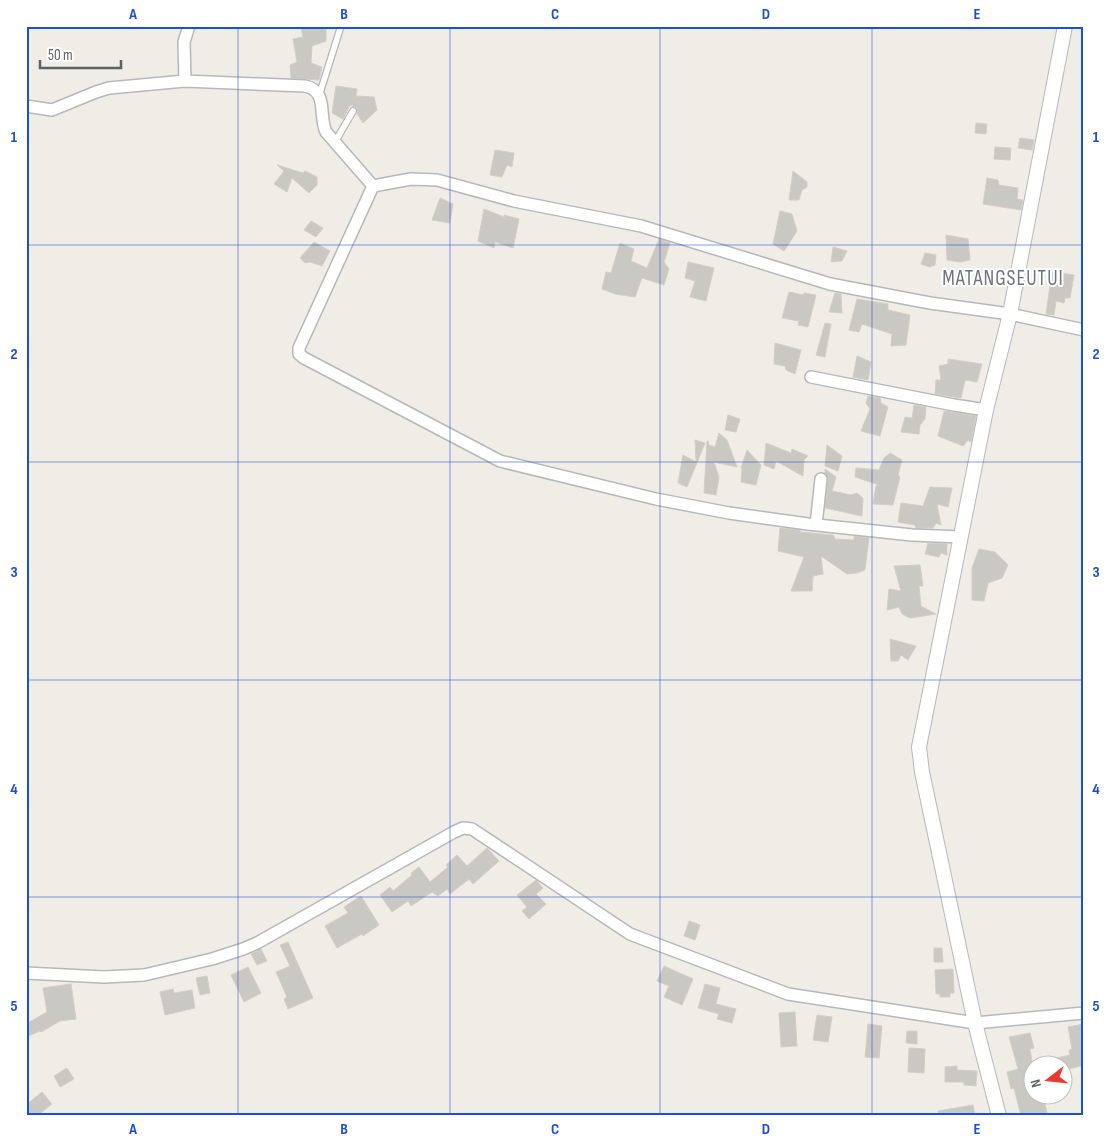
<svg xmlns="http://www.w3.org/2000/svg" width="1110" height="1142" viewBox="0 0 1110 1142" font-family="'Sofia Sans Condensed',sans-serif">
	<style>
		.building { fill: #cac8c3; stroke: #d4cfc4 }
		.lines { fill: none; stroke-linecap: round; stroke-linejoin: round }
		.service-casing { stroke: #b6b8bc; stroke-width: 8 }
		.minor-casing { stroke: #b6b8bc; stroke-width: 14 }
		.tertiary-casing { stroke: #b6b8bc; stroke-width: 16 }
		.service { stroke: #fff; stroke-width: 5.5 }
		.minor { stroke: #fff; stroke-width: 11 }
		.tertiary { stroke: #fff; stroke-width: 14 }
		.grid { fill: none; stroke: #1d4ed8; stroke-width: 1; stroke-opacity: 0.55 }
		.labels { text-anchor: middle; stroke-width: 4; stroke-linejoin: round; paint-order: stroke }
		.quarter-label { font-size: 21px; letter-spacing: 1px; fill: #6e7478; stroke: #fff }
		.neatline { fill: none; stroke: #1d4ed8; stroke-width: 2 }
		.grid-label { font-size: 16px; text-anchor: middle; font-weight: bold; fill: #1d4ed8 }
	</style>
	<rect width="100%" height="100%" fill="#f0ede6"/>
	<path class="building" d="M326,27V41L312,46L311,63L322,67L319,80L291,78L290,65L297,62L293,39L303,37L301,28Z
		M336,86L357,89L356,96L374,97L377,110L363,123L357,114V108L350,105L343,119L332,113Z
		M976,123L987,124L986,134L975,133Z
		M1020,138L1034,140L1032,150L1018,148Z
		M995,147L1011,148L1010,160L994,159Z
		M495,150L514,153L512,167L507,165L502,177L490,175Z
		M277,165L303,173L305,171L317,177V185L309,193L292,178L287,192L274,184L284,171Z
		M793,171L807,182V187L802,190L799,200H789Z
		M987,178L998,180L999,185L1018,188L1017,199L1023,200L1021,210L983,204Z
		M440,198L453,204L450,223L432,220Z
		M484,209L504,217V215L519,219L513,248L495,242L494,248L478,241Z
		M780,211L792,214L797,231L784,251L773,244Z
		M311,221L323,228L316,237L304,230Z
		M946,235L968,239L970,260L960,262L947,260Z
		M659,239L670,243L664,262L669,269L664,285L642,278L635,297L615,294L602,289L606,272L611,273L620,243L634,249L631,261L647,268Z
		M314,242L330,251L322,266L310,262L305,263L300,258Z
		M833,247L847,251L842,261L831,262Z
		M925,253L936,255L935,265L929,267L921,264Z
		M688,262L714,268L706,301L690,297L695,281L685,278Z
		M1052,272L1074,275L1070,298H1065L1064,303L1056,301L1054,315L1046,314Z
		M789,292L804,295V293L816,295L808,327L798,325L799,321L782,318Z
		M835,293L841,294L842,313L829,312Z
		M857,299L888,304V310L910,315L906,345L891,346L892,334L862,324L859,332L849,330Z
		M825,323L831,324L825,357L816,355Z
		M775,343L801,350L795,374L786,370L785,366L774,364Z
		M857,356L871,362L868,380L853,377Z
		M948,359L982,364L977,382L965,380L961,398L935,394L936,380H941L939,366L948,364Z
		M868,396L880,398L881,403L888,407L880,436L861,431L870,409L866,403Z
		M914,405L926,407L925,419L920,425L919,434L901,432L905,417L912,418Z
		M944,411L976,416L971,442L968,440L963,446L938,436Z
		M728,415L740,419L736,432L725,430Z
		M719,433L727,440L737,467L714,462L719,477L716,495L704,493L707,441H708L709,445L715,447Z
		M695,440L705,443L687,487L678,483L683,455L696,462Z
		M766,443L791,453L792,449L808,456L804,460L803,476L776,461L774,469L764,465Z
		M827,445L842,456L838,471L825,466Z
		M747,450L761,465L756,485L741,482L742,468H741Z
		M890,453L902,460L898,475L900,477L893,505L873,504L876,486L879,485L855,477L856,468L879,470L884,458Z
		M825,469L836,477L832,491L851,495L857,493L863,498L862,516L825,508L828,479L825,473Z
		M930,487L952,488L948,507L937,504L941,525L936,523L933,528H916L915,525L898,522L901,503L923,506Z
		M780,528L800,530V532L833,535L835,539L854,540V536L869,538L865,570L857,573L847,574L821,556L823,574L813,576L812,591H791L804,557L778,551Z
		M928,543L947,544V555L941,553L939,557L925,554Z
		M979,549L995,552L1008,565L1002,578L988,583L984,601L972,600V568Z
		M920,565L923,586H919L921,606L936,614L910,618L902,614L899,607L887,610L889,589L901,591L894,566Z
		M890,639L916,646L908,660L901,655L898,661H891Z
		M487,848L499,861L473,884L469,879L450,894L447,889L438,896L432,892L411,906L408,901L392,912L380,895L390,887L393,891L412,875L411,873L419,867L430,882L448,867L446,865L457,855L467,866Z
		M536,880L543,888L536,894L546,904L529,919L522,911L527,907L517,895Z
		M361,896L379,925L363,936L362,934L337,948L325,926L348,913L344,907Z
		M689,921L700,925L695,940L684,936Z
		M288,942L313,998L288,1009L284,999L287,997L276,972L290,966L280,945Z
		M934,948H942L943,962H934Z
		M261,949L267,961L257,965L251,954Z
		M664,966L693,979L682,1005L664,997L669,986L657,981Z
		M248,967L261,993L244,1002L231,975Z
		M953,969L954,993H950V997H940V994H936L935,970Z
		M207,976L210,993L200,995L196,978Z
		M71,984L76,1019L60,1021L41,1032L40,1031L26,1037V1024L47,1012L43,988Z
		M705,984L720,988L716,1004L736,1009L732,1023L717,1019L719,1014L698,1008Z
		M173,989L174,993L192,990L195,1008L165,1015L160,992Z
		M795,1012L797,1046L781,1047L779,1013Z
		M817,1015L832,1017L828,1042L813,1040Z
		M868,1024L882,1026L879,1058L865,1057Z
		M1084,1024V1065L1062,1071V1064H1045L1044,1061L1070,1055L1069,1050L1072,1049L1068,1027Z
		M907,1031H917V1044L906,1043Z
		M1030,1033L1034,1048L1030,1049L1032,1061V1094H1042L1048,1116H1021L1014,1088L1011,1089L1007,1072L1018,1069L1009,1037Z
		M909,1048L925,1049L924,1073L908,1072Z
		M957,1066V1070L977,1071L976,1086L964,1085V1082H945V1067Z
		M67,1068L74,1079L60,1087L54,1076Z
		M42,1092L52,1104L37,1116H26V1105Z
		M973,1105L975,1116H938V1111Z"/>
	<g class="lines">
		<defs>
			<path id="service" d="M319,96L341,26
				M335,142L353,111"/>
			<path id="minor" d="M189,26L184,42L185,81L305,86C329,91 318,116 326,132L373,186L411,179L437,180L514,201L641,226L830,284L930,303L1010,314L1084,330
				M26,106L52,110L96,92L109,88L185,81
				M373,186L299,348V354L304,358L500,461L656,499L729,513L808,524L912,535L961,537
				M811,377L954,405L986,410
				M816,525L821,479
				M26,973L104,977L144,975L212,959L243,949L257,943L454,832L463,828L472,829L630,934L788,994L975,1023L1084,1013"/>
			<path id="tertiary" d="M999,1116L975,1023L922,772L919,747L986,410L1010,314L1065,26"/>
		</defs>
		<use href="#service" class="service-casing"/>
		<use href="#minor" class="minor-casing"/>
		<use href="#tertiary" class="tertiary-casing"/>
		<use href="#service" class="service"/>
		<use href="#minor" class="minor"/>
		<use href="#tertiary" class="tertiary"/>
	</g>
	<path class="grid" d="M238,26V1116M450,26V1116M660,26V1116M872,26V1116M26,245H1084M26,462H1084M26,680H1084M26,897H1084"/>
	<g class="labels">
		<g class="quarter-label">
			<text x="1003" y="285">MATANGSEUTUI</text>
		</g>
	</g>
	<rect width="1110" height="1142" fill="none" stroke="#ffffff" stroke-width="55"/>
	<g transform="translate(1048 1080) rotate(254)"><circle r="24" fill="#ffffff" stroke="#bec0c2"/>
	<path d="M0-4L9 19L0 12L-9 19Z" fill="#e83933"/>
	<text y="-8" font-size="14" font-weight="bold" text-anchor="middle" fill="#5d6266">N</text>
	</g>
	<path d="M40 60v8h81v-8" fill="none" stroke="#5d6266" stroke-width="2.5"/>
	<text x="48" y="60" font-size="15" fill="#5d6266" stroke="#ffffff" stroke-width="4" paint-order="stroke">50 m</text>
	<rect x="28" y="28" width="1054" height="1086" class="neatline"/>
	<g class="grid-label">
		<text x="133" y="19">A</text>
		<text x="344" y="19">B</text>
		<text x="555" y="19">C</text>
		<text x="766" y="19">D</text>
		<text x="977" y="19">E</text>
		<text x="14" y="142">1</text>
		<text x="1096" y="142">1</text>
		<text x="14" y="359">2</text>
		<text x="1096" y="359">2</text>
		<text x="14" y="577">3</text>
		<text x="1096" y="577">3</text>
		<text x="14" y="794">4</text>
		<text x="1096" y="794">4</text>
		<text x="14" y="1011">5</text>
		<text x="1096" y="1011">5</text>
		<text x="133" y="1134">A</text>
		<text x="344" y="1134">B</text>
		<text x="555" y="1134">C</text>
		<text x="766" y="1134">D</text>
		<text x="977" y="1134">E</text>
	</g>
</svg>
